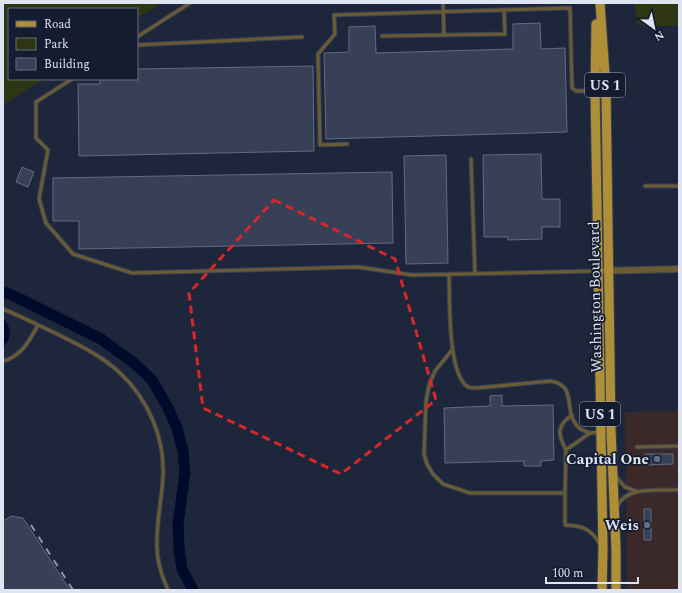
<svg xmlns="http://www.w3.org/2000/svg" width="682" height="593" viewBox="0 0 682 593" font-family="Spectral,serif">
	<style>
		.commercial { fill: #3b2828 }
		.green { fill: #2f3613 }
		.water { fill: #000b2c }
		.lines { fill: none; stroke-linecap: round; stroke-linejoin: round }
		.river { stroke: #000b2c; stroke-width: 11 }
		.building { fill: #374056; stroke: #616b82 }
		.lane-casing { stroke: #384154; stroke-width: 5 }
		.street-casing { stroke: #384154; stroke-width: 8 }
		.primary-casing { stroke: #384154; stroke-width: 11 }
		.lane { stroke: #6a5b34; stroke-width: 3 }
		.street { stroke: #6a5b34; stroke-width: 6 }
		.primary { stroke: #ae8e36; stroke-width: 9 }
		.rail { stroke: #8e96a6; stroke-width: 2; stroke-dasharray: 7 7; stroke-linecap: butt }
		.marked { fill: none; stroke: #d62828; stroke-width: 3; stroke-dasharray: 8 5; stroke-linejoin: round }
		.service-dot { fill: #5c6f8a; stroke: #141c2f; stroke-width: 1.5 }
		.labels { text-anchor: middle; stroke-width: 3.5; stroke-linejoin: round; paint-order: stroke }
		.shield { fill: #141c2f; stroke: #a1a8b7; stroke-width: 1 }
		.shield-label { font-size: 14px; font-weight: bold; fill: #dee4f1 }
		.street-label { font-size: 15px; fill: #dee4f1; stroke: #141c2f }
		.poi-label { font-size: 15px; font-weight: bold; fill: #dee4f1; stroke: #141c2f; text-anchor: end }
	</style>
	<rect width="100%" height="100%" fill="#1d263a"/>
	<path class="commercial" d="M679,411V590H627L625,412Z"/>
	<path class="green" d="M3,3H161L137,18V9H9V79H43L3,105Z
		M634,3H679V26L638,25Z"/>
	<path class="water" d="M3,318C12,327 12,339 3,347Z"/>
	<g class="lines">
		<path class="river" d="M3,292L12,295L101,339L134,363L152,380L167,406L177,428L183,451L185,472L178,525L179,548L182,569L193,590"/>
	</g>
	<path class="building" d="M540,23L541,49L565,48L567,132L326,139L324,53L349,52V27L375,26L376,53L513,49V24Z
		M313,66L314,151L79,156L78,84H100V79H137V69Z
		M541,154L542,199H560V227H542V239L508,240V237H484L483,155Z
		M446,155L448,263L406,264L404,156Z
		M22,167L34,172L28,187L16,182Z
		M392,172L393,243L79,249V221H53V178Z
		M502,395V406L553,405L554,460L541,461V466H524V461L445,463L444,408L490,406V396Z
		M645,454H673V464L645,465Z
		M644,509H651V540H644Z
		M11,516L23,518L70,590H3V521Z"/>
	<g class="lines">
		<defs>
			<path id="lane" d="M443,3L444,35
				M382,36L505,34L504,10
				M137,37L190,3
				M137,45L302,37
				M72,79L36,102V138L48,150L39,199L46,223L73,254L132,273L358,267L412,275L597,271
				M347,144L320,145L318,54L335,34L334,15L570,8L572,88L576,91H593
				M471,159L475,273
				M645,186H679
				M449,274C450,297 447,374 468,387C471,388 474,388 477,388L551,381C577,386 564,408 575,423C578,429 584,431 590,433
				M3,309C20,316 36,324 53,332C75,343 101,355 120,373C148,399 165,438 163,476C162,498 157,519 157,540C156,557 161,575 168,590
				M452,350L435,371L429,385L426,402L424,454L427,464L433,474L443,484L470,493H565L566,450L590,433L599,432
				M3,361C21,357 30,340 38,325
				M637,447L679,446
				M566,450C558,435 556,426 572,415
				M615,476L625,487L636,491
				M565,493V525C583,526 590,528 600,544
				M617,507C626,485 660,491 679,490"/>
			<path id="street" d="M597,271L679,269"/>
			<path id="primary" d="M600,3L606,89L611,430L616,549V590
				M596,24L595,91L603,550L602,590"/>
		</defs>
		<use href="#lane" class="lane-casing"/>
		<use href="#street" class="street-casing"/>
		<use href="#primary" class="primary-casing"/>
		<use href="#lane" class="lane"/>
		<use href="#street" class="street"/>
		<use href="#primary" class="primary"/>
		<path class="rail" d="M31,525L73,590"/>
	</g>
	<path class="marked" d="M274,200L395,259L436,400L341,474L203,408L189,293Z"/>
	<g class="service-dot">
		<circle cx="657" cy="459" r="4"/>
		<circle cx="647" cy="525" r="4"/>
	</g>
	<g class="labels">
		<g class="shield">
			<rect x="585" y="73" width="40" height="24" rx="3"/>
			<rect x="580" y="402" width="40" height="24" rx="3"/>
		</g>
		<g class="shield-label">
			<text x="605" y="90">US 1</text>
			<text x="600" y="419">US 1</text>
		</g>
		<g class="street-label">
			<text transform="translate(595 297) rotate(-91)" y="5">Washington Boulevard</text>
		</g>
		<g class="poi-label">
			<text x="649" y="464">Capital One</text>
			<text x="639" y="530">Weis</text>
		</g>
	</g>
	<rect width="682" height="593" fill="none" stroke="#dee4f1" stroke-width="8"/>
	<rect x="8" y="8" width="130" height="72" fill="#141c2f" stroke="#656c7d"/>
	<rect x="16" y="21" width="20" height="6" fill="#ae8e36" stroke="#656c7d"/>
	<text x="44" y="28" font-size="12" fill="#dee4f1">Road</text>
	<rect x="16" y="38" width="20" height="12" fill="#2f3613" stroke="#656c7d"/>
	<text x="44" y="48" font-size="12" fill="#dee4f1">Park</text>
	<rect x="16" y="58" width="20" height="12" fill="#374056" stroke="#656c7d"/>
	<text x="44" y="68" font-size="12" fill="#dee4f1">Building</text>
	<g transform="translate(654 28) rotate(147)" stroke="#141c2f" stroke-width="3" paint-order="stroke">
	<path d="M0-3L7 15L0 10L-7 15Z" fill="#dee4f1"/>
	<text y="-6" font-size="11" font-weight="bold" text-anchor="middle" fill="#dee4f1">N</text>
	</g>
	<path d="M546 577v6h92v-6" fill="none" stroke="#dee4f1" stroke-width="2"/>
	<text x="552" y="577" font-size="12" fill="#dee4f1" stroke="#141c2f" stroke-width="3" paint-order="stroke">100 m</text>
</svg>
